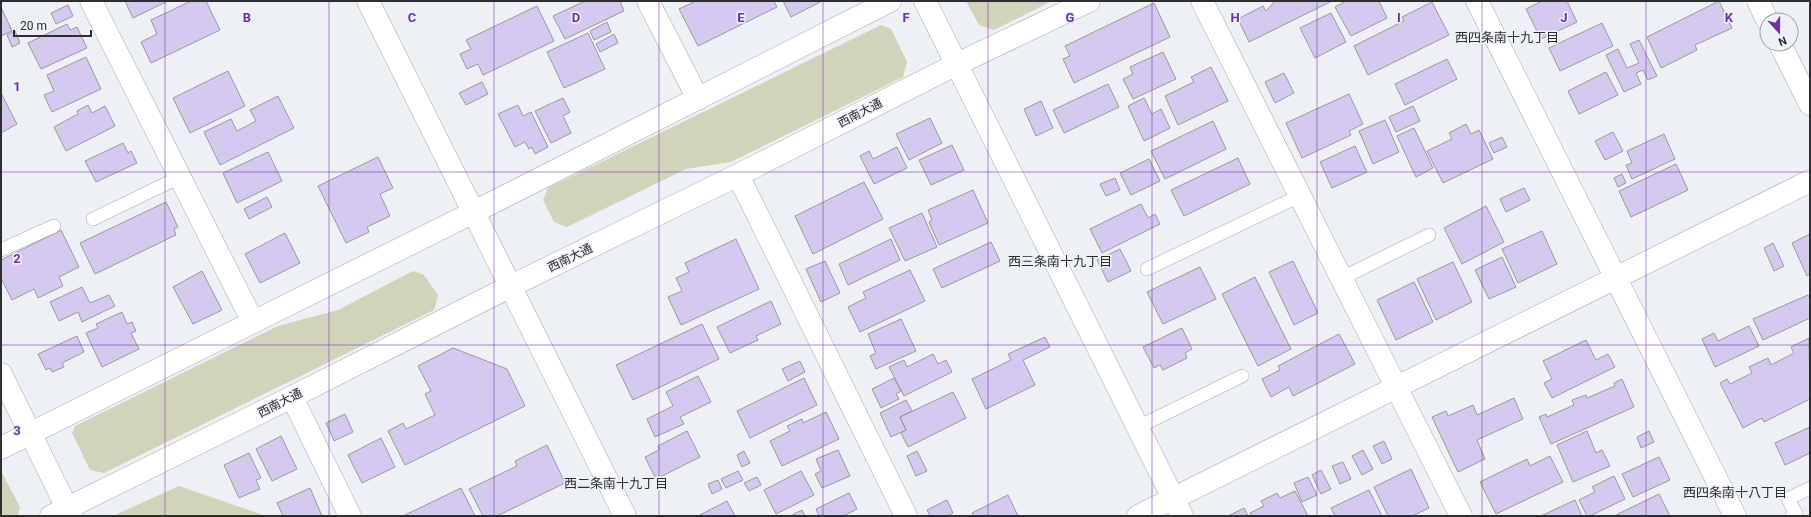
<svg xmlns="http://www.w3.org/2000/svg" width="1811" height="517" viewBox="0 0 1811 517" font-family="Roboto,'Noto Sans JP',sans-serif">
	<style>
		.green { fill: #d1d4ba }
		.building { fill: #d4caef; stroke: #9a999e }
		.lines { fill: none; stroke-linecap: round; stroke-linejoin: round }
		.service-casing { stroke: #a7aaaf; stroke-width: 14 }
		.minor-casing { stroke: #a7aaaf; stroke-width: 23 }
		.tertiary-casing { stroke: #a7aaaf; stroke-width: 23 }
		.service { stroke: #fff; stroke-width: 13 }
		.minor { stroke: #fff; stroke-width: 22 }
		.tertiary { stroke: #fff; stroke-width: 22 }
		.grid { fill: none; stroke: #7131a6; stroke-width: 1; stroke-opacity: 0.55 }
		.labels { text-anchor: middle; stroke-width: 3; stroke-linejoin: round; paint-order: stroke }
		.street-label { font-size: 12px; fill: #2d2e30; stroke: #edf0f5 }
		.neighbourhood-label { font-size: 13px; fill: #2d2e30; stroke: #edf0f5 }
		.grid-label { font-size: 13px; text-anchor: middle; font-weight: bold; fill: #7131a6; stroke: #edf0f5; stroke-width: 3; stroke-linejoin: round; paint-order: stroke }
	</style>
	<rect width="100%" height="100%" fill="#edf0f5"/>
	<path class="green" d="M966,1H1052L994,30L979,25Z
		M881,25L891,29L907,62L903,77L731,162L686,169L567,227L554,222L543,200L548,188Z
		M413,271L424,275L438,295L434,310L104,473L90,470L72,433L75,426L278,326L338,310Z
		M1,471L20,507L18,516H1Z
		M179,486L266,516H113Z"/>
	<path class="building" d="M125,1H168L133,18Z
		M191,1H206L220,30L151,63L141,42L157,34L151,20Z
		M585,1H620L624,11L565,39L553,16Z
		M696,1H774L777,7L698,46L679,9Z
		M783,1H822L791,17Z
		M1275,1H1332L1249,42L1238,19L1263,6L1266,11Z
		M1346,1H1379L1387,18L1351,36L1335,7Z
		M1542,1H1567L1577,22L1541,39L1526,9Z
		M1719,1L1732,28L1695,45L1697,50L1661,68L1647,37Z
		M1432,2L1449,35L1368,75L1354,46L1404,21L1402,17Z
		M1154,3L1170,37L1074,83L1063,59L1070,56L1065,46Z
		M68,5L73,16L56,24L51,13Z
		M537,6L554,41L483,75L478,64L467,69L460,54L471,49L466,40Z
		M1,7L12,31L1,36Z
		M1331,13L1346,42L1315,58L1300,28Z
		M607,22L611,32L594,40L590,31Z
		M1602,23L1613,46L1560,71L1549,48Z
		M67,24L70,30L77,27L87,48L41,69L28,43Z
		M15,31L20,43L12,47L7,35Z
		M588,33L605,69L564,88L547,52Z
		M614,34L618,43L600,52L596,44Z
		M1639,40L1657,76L1648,80L1643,70L1636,73L1641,84L1624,92L1606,55L1618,49L1627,68L1639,63L1630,44Z
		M1163,52L1176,79L1133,99L1123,79L1133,74L1130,67Z
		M86,57L101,89L52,112L44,95L54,91L47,75Z
		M1447,59L1457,79L1405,105L1395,84Z
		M1211,67L1228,101L1178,125L1165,96L1194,82L1191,77Z
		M228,71L245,106L190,133L173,98Z
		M1606,72L1618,95L1579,114L1568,91Z
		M1284,73L1294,93L1275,103L1265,82Z
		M482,82L488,94L466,105L459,93Z
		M1108,84L1119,107L1064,133L1053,110Z
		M1,93L17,124L1,133Z
		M1349,94L1363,124L1349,131L1351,135L1302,158L1286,123Z
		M278,96L294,128L220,165L204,132L231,119L237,131L256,121L250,110Z
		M563,98L570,112L563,116L571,133L551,143L535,111Z
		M1144,98L1152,114L1161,109L1170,128L1144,141L1128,106Z
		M1041,101L1053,128L1036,136L1024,109Z
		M88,105L92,113L105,106L115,126L66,151L54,127L78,114L77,111Z
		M518,105L523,116L531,112L548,147L535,154L532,147L529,149L525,142L515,147L498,114Z
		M1413,106L1420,121L1396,132L1389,117Z
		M930,118L942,143L909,160L896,134Z
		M1385,120L1399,152L1373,164L1359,131Z
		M1213,121L1226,149L1165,179L1151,151Z
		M1466,124L1471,134L1479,130L1493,159L1443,183L1427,151L1452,139L1449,133Z
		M1414,128L1433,168L1416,177L1397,136Z
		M1613,132L1623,151L1605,160L1595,141Z
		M1664,134L1675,159L1632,179L1626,165L1632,163L1627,151Z
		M1502,137L1507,147L1494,153L1489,143Z
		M123,143L128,153L131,151L137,163L96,182L85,161Z
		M952,145L964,170L931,185L919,160Z
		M1355,146L1367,172L1332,188L1320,162Z
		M897,147L907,168L874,184L860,156L869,151L873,159Z
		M268,152L282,181L237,203L223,173Z
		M378,157L393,188L380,194L390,216L367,227L369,232L346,243L318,186Z
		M1238,158L1250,184L1184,216L1171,190Z
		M1149,159L1160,181L1131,195L1120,173Z
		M1676,164L1688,190L1631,217L1619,191Z
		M1622,174L1626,183L1618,187L1614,178Z
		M1115,178L1120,190L1106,196L1100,184Z
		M864,182L883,219L813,254L795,216Z
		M1524,188L1530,200L1506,212L1500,199Z
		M973,190L988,223L939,245L929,222L932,220L928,210Z
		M267,197L272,207L249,219L244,209Z
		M166,202L178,227L174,229L176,235L95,274L80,243Z
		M1141,204L1148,218L1155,214L1160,224L1102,253L1090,229Z
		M1486,206L1504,242L1462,264L1444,228Z
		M922,213L937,247L905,261L889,228Z
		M61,230L79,267L59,277L63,286L38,298L34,289L12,300L1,278V260Z
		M1542,231L1557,264L1518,283L1502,249Z
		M285,233L300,263L260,283L245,254Z
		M1810,234V274L1807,276L1792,243Z
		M736,239L759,289L681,325L668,297L682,291L676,278L689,272L685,263Z
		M891,239L900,260L848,285L839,264Z
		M991,242L1000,261L942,288L933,269Z
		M1773,243L1784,266L1774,271L1764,248Z
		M1120,249L1131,271L1108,282L1097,260Z
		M1502,257L1516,287L1489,299L1475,270Z
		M825,261L840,293L821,302L806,269Z
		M1293,261L1318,313L1294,325L1269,272Z
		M1453,262L1472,302L1436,320L1417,279Z
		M1200,267L1216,299L1163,324L1147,292Z
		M910,270L925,301L860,332L848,307L866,298L863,292Z
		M202,271L222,310L193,324L173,287Z
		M1255,277L1291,349L1258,366L1222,294Z
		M1414,282L1433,322L1396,340L1377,300Z
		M82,287L90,303L109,295L115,306L82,322L78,312L59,321L50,302Z
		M1808,295L1810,299V318L1763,340L1753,319Z
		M771,301L781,324L756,336L758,340L730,353L717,327Z
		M122,312L127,324L132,322L136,331L131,333L139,349L102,367L86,333L98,328L96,324Z
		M901,319L916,351L876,369L870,356L876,353L868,334Z
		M702,324L719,359L633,400L616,365Z
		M1749,326L1759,346L1715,367L1702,339L1714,333L1718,341Z
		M1182,328L1192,349L1185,353L1187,358L1163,370L1160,365L1154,368L1143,347Z
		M1339,334L1355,364L1293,396L1289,387L1271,397L1262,379L1280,370L1278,366Z
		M77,336L84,352L62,363L64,367L52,372L50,368L46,370L38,354Z
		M1045,337L1050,347L1023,360L1035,385L986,409L972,379L1011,360L1008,354Z
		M1809,338L1810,399L1764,422L1762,418L1743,428L1720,383L1727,379L1730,384L1752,373L1749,367L1768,358L1771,365L1794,353L1791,347Z
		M1586,340L1596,360L1608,354L1615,367L1552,398L1544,383L1552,379L1543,361Z
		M453,348L507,369L525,406L405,465L388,431L403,423L406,429L435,415L425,394L431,391L418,366Z
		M933,354L938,364L946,360L952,372L904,396L889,367L904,360L907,367Z
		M800,361L805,372L788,381L782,369Z
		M698,376L711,402L680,417L684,424L655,437L647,419L673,406L666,392Z
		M804,378L817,405L750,438L737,411Z
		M894,378L901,391L896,394L899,399L881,408L872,389Z
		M1622,379L1634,407L1551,444L1539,417L1546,414L1547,417L1574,405L1572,400L1586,395L1587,398L1615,386L1614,383Z
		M953,392L966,418L908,447L901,433L906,430L900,417Z
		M1514,398L1523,419L1477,440L1485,459L1458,472L1432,417L1446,411L1448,416L1473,405L1477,415Z
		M906,400L912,411L900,417L906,430L891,437L880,413Z
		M826,412L839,439L782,466L770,441L790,431L787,426L802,419L803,423Z
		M345,414L353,432L334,441L326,423Z
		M1810,427V453L1785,465L1775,443Z
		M687,431L700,457L656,479L645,457L659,450L658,446Z
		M1587,431L1596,453L1602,450L1610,466L1573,482L1557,445Z
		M1649,431L1654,442L1641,448L1637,437Z
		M281,436L297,469L272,481L256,449Z
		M381,438L395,467L362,483L348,455Z
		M1384,441L1392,459L1382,464L1373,446Z
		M547,445L565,483L497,516H483L469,489L517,466L515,461Z
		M838,450L850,476L822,488L815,474L821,471L816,459Z
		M1363,450L1373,469L1362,475L1352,456Z
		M744,451L750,463L742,467L737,455Z
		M917,451L927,471L916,476L907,456Z
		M249,453L261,478L256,480L260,489L239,498L224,465Z
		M1550,456L1563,482L1496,514L1480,482L1527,459L1530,466Z
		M1659,457L1670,480L1633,497L1622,474Z
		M1343,462L1351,479L1340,484L1332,466Z
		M1411,469L1429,508L1412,516H1388L1374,487Z
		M1321,470L1331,489L1321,494L1312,475Z
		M738,471L743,480L726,488L721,479Z
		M801,471L814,495L776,514L764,490Z
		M1614,476L1625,499L1590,516H1587L1579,500L1595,492L1592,487Z
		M757,477L761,485L749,491L744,483Z
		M1308,477L1317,495L1302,502L1294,483Z
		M718,480L722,489L712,494L708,484Z
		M310,488L322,516H283L277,503Z
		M461,488L475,516H403Z
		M1369,490L1382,516H1335L1331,508Z
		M1295,491L1308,516H1251L1250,513L1264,506L1261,501L1277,493L1280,498Z
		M849,493L857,509L843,516H819L816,509Z
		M1659,494L1670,516H1614Z
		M1008,495L1018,516H973L972,513Z
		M947,500L953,513L947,516H930L927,510Z
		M1575,500L1582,516H1541Z
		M727,501L735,516H698Z
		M1244,508L1248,516H1228Z
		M802,510L805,516H790Z"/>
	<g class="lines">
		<defs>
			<path id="service" d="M93,219L180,177
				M1,250L54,226
				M1147,269L1299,196
				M1342,278L1429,235
				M1138,427L1242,376
				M1792,516L1796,514L1788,499L1810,488"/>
			<path id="minor" d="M91,1L253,322
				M648,1L698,99
				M1202,1L1461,516
				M1477,1L1735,516
				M1758,1L1767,20
				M1780,44L1810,104
				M738,175L906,516
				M1,374L71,516
				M292,397L350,516
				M1138,516L1810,181"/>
			<path id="tertiary" d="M368,1L625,516
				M925,1L1182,516
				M1,448L474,212L890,1
				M51,516L292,397L511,286L738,175L957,64L1089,1"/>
		</defs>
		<use href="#service" class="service-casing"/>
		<use href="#minor" class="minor-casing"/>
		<use href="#tertiary" class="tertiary-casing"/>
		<use href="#service" class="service"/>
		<use href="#minor" class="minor"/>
		<use href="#tertiary" class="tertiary"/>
	</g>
	<path class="grid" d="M165,1V516M329,1V516M494,1V516M659,1V516M823,1V516M988,1V516M1152,1V516M1317,1V516M1482,1V516M1646,1V516M1,172H1810M1,345H1810"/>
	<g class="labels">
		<g class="street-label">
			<text transform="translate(860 113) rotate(-27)" y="4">西南大通</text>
			<text transform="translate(570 258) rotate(-26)" y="4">西南大通</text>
			<text transform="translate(280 403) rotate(-27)" y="4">西南大通</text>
		</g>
		<g class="neighbourhood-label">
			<text x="1507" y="42">西四条南十九丁目</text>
			<text x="1060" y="266">西三条南十九丁目</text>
			<text x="616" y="488">西二条南十九丁目</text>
			<text x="1735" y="497">西四条南十八丁目</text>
		</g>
	</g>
	<g class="grid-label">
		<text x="247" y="22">B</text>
		<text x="412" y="22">C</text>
		<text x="576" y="22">D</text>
		<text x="741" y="22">E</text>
		<text x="906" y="22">F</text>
		<text x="1070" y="22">G</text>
		<text x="1235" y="22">H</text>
		<text x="1399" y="22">I</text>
		<text x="1564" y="22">J</text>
		<text x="1729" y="22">K</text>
		<text x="17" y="91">1</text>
		<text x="17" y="263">2</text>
		<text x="17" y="435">3</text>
	</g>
	<rect width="1811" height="517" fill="none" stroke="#2d2e30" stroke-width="4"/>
	<g transform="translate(1779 32) rotate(159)"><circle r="19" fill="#edf0f5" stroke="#a0a2a6"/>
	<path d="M0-3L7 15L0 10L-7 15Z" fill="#7131a6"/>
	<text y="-6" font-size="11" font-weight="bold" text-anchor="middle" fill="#2d2e30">N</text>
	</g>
	<path d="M14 30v6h77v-6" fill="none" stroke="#2d2e30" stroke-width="2"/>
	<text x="20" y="30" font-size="12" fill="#2d2e30" stroke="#edf0f5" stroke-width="3" paint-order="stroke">20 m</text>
</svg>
